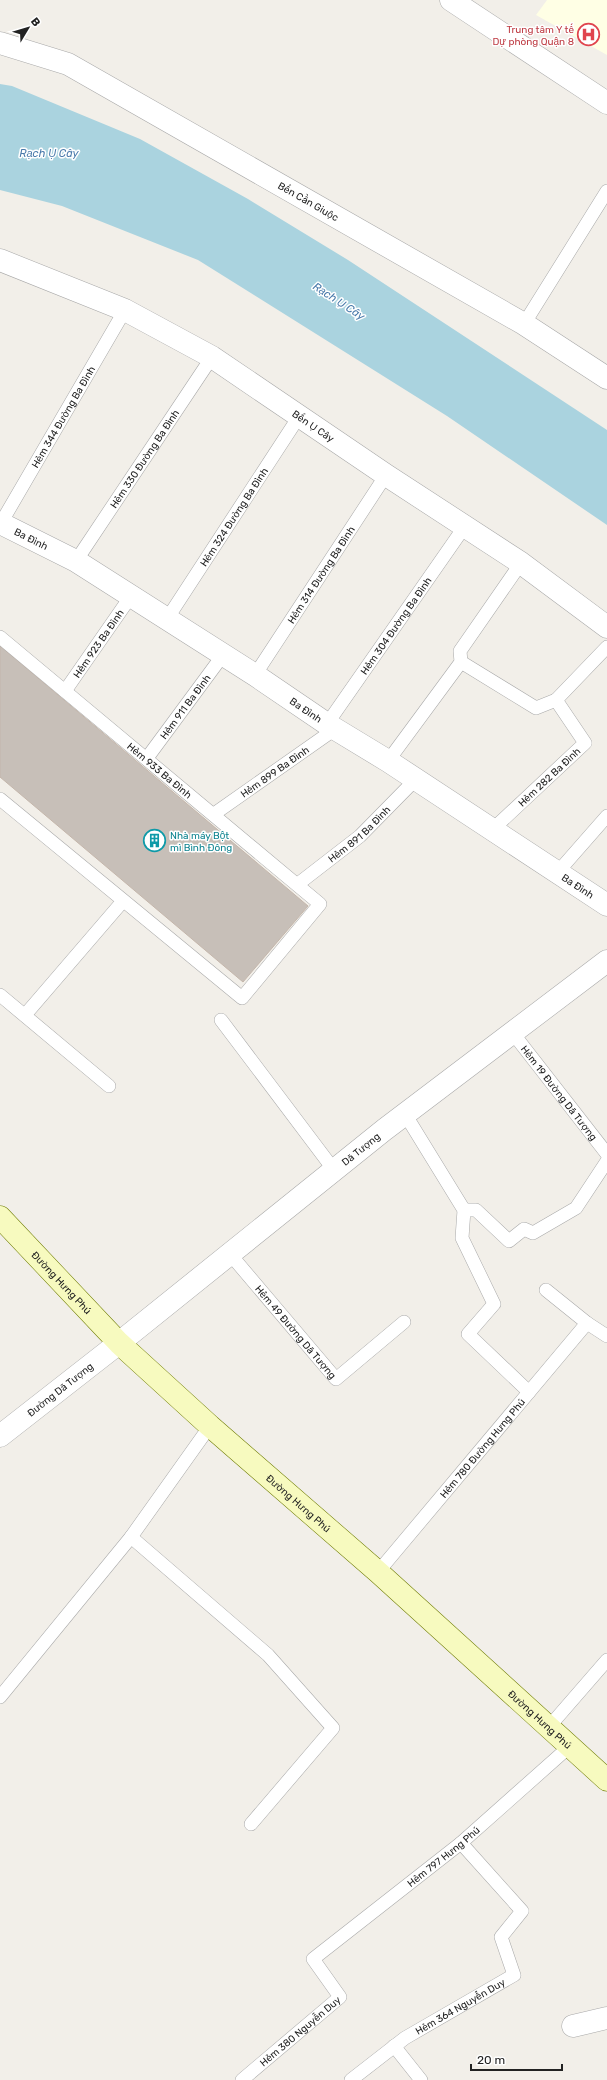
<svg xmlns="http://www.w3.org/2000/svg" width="607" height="2080" viewBox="0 0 607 2080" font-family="Rubik,sans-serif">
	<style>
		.education { fill: #ffffe5 }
		.water { fill: #aad3df }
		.building { fill: #c7bfb8; stroke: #c4b6ab }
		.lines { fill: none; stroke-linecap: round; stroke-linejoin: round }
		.service-casing { stroke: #a9a9a9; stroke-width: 14 }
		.minor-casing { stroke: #a9a9a9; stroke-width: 23 }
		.tertiary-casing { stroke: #a9a9a9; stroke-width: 23 }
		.secondary-casing { stroke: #707d05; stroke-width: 23 }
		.service { stroke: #fff; stroke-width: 13 }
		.minor { stroke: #fff; stroke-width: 22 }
		.tertiary { stroke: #fff; stroke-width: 22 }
		.secondary { stroke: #f7fabf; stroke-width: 22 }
		.labels { text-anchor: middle; stroke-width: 3; stroke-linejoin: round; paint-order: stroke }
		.health-label { font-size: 10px; fill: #be3a42; stroke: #fff; text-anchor: end }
		.street-label { font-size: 10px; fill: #222; stroke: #fff }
		.culture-label { font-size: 10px; fill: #0d838f; stroke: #fff; text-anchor: start }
		.water-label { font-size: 11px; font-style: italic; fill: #4a7aab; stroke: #fff }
	</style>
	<rect width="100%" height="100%" fill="#f2efe9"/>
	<path class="education" d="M547,0H607V55L536,15Z"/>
	<path class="water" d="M0,84L12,86L140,139L248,199L348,260L607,430V525L447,416L198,260L62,206L0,190Z"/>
	<path class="building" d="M0,646L308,906L243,982L0,777Z"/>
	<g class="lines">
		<defs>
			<g id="service">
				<path d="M524,324L607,191"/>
				<path id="s1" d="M1,523L125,310"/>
				<path id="s2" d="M76,561L212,357"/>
				<path id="s3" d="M167,619L300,415"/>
				<path id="s4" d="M0,637L320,904L242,998L0,799"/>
				<path d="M461,662L536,708L556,700"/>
				<path id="s5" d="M255,675L386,475"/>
				<path id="s6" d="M65,691L131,596"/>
				<path id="s7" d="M327,724L465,526"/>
				<path id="s8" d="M147,758L223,655"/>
				<path d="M388,761L461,662L460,651L521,563"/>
				<path id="s9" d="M214,814L335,729"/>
				<path id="s10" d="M492,830L585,743L556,700L607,647"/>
				<path d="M557,873L607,816"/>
				<path id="s11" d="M298,884L360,836L416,779"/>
				<path d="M0,995L109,1086"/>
				<path d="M25,1015L123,901"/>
				<path d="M221,1020L334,1170"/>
				<path id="s12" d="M512,1032L607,1154"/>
				<path d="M405,1114L464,1210L462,1238L494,1304L468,1334L529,1392"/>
				<path d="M464,1210H476L509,1241L524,1229L533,1233L576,1208L607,1161"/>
				<path id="s13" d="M230,1254L336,1379L404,1322"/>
				<path d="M546,1290L587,1323L607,1336"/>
				<path d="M131,1537L268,1655L333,1728L251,1824"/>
				<path id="s14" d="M378,1572L587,1323"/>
				<path d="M0,1697L131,1537L210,1426"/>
				<path d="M548,1728L607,1660"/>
				<path d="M394,2046L421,2080"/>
				<path id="s15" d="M242,2080L340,1997L313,1959L461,1843L569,1747"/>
				<path id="s16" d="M351,2080L405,2038L514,1975L501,1937L522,1911L461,1843"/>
			</g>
			<g id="minor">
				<path id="s17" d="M0,43L68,64L524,324L607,378"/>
				<path id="s18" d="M0,260L125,310L212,357L386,475L521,563L607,627"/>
				<path id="s19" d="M0,1436L119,1343L384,1130L607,961"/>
				<path d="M573,2026L607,2018"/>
			</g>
			<g id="tertiary">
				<path d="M451,0L607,103"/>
				<path id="s20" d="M0,523L76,561L255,675L327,724L388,761L607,905"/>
			</g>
			<g id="secondary">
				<path id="s21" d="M0,1217L119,1343L210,1426L378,1572L607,1780"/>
			</g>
		</defs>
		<use href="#service" class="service-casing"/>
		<use href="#minor" class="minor-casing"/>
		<use href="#tertiary" class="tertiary-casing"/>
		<use href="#secondary" class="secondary-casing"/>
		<use href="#service" class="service"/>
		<use href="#minor" class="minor"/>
		<use href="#tertiary" class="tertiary"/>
		<use href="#secondary" class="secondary"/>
	</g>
	<defs>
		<symbol id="hospital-ring" viewBox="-11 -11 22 22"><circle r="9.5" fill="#fff" stroke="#e0444e" stroke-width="1.5"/><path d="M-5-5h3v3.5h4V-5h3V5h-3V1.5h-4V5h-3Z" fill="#e0444e"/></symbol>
		<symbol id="building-ring" viewBox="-11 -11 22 22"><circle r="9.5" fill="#fff" stroke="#0f9aa8" stroke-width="1.5"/><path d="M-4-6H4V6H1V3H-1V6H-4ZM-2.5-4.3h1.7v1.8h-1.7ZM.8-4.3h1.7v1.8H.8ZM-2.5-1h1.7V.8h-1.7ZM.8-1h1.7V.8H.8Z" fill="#0f9aa8"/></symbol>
	</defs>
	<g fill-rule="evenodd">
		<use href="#hospital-ring" x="576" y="22" width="25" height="25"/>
		<use href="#building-ring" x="142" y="828" width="25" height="25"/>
	</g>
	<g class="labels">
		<g class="health-label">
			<text x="574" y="33">Trung tâm Y tế<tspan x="574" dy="12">Dự phòng Quận 8</tspan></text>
		</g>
		<g class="street-label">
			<text dy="4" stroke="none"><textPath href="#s17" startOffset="348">Bến Cần Giuộc</textPath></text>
			<text dy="4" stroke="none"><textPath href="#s1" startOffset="123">Hẻm 344 Đường Ba Đình</textPath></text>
			<text dy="4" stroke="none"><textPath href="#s18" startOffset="356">Bến Ụ Cây</textPath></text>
			<text dy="4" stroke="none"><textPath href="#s2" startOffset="123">Hẻm 330 Đường Ba Đình</textPath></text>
			<text dy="4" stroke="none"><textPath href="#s3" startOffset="122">Hẻm 324 Đường Ba Đình</textPath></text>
			<text dy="4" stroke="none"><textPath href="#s20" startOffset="35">Ba Đình</textPath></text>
			<text dy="4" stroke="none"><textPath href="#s5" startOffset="120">Hẻm 314 Đường Ba Đình</textPath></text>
			<text dy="4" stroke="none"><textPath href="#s7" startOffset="120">Hẻm 304 Đường Ba Đình</textPath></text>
			<text dy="4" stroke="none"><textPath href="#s6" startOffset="58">Hẻm 923 Ba Đình</textPath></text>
			<text dy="4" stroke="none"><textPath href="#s8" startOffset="64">Hẻm 911 Ba Đình</textPath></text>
			<text dy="4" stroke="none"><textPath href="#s20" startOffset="359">Ba Đình</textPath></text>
			<text dy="4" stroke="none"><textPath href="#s4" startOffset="208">Hẻm 933 Ba Đình</textPath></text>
			<text dy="4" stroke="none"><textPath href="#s9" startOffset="74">Hẻm 899 Ba Đình</textPath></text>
			<text dy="4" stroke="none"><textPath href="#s10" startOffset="78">Hẻm 282 Ba Đình</textPath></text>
			<text dy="4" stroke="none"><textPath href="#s11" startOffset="79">Hẻm 891 Ba Đình</textPath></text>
			<text dy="4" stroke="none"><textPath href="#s20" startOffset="683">Ba Đình</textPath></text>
			<text dy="4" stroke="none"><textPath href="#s12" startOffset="77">Hẻm 19 Đường Dã Tượng</textPath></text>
			<text dy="4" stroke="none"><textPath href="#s19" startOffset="461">Dã Tượng</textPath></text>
			<text dy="4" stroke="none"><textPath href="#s21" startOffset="90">Đường Hưng Phú</textPath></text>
			<text dy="4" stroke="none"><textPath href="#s13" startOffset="102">Hẻm 49 Đường Dã Tượng</textPath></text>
			<text dy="4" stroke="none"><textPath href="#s19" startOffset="76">Đường Dã Tượng</textPath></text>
			<text dy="4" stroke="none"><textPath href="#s14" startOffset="162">Hẻm 780 Đường Hưng Phú</textPath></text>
			<text dy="4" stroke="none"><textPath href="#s21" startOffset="414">Đường Hưng Phú</textPath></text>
			<text dy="4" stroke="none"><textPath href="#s21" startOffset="738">Đường Hưng Phú</textPath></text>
			<text dy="4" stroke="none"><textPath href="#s15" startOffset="341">Hẻm 797 Hưng Phú</textPath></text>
			<text dy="4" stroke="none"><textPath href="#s16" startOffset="132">Hẻm 364 Nguyễn Duy</textPath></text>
			<text dy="4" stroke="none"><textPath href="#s15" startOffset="76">Hẻm 380 Nguyễn Duy</textPath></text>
		</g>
		<g class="culture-label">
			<text x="170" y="839">Nhà máy Bột<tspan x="170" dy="12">mì Bình Đông</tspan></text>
		</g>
		<g class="water-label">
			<text x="49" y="157">Rạch Ụ Cây</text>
			<text transform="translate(339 301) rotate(33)" y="4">Rạch Ụ Cây</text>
		</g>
	</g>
	<g transform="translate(28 28) rotate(52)" stroke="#ffffff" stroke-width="3" paint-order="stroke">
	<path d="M0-3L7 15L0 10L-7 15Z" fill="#222222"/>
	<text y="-6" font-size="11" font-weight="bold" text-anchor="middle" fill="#222222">B</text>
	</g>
	<path d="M471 2064v6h91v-6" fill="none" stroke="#222222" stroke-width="2"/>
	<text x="477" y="2064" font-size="12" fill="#222222" stroke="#ffffff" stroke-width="3" paint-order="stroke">20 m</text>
</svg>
